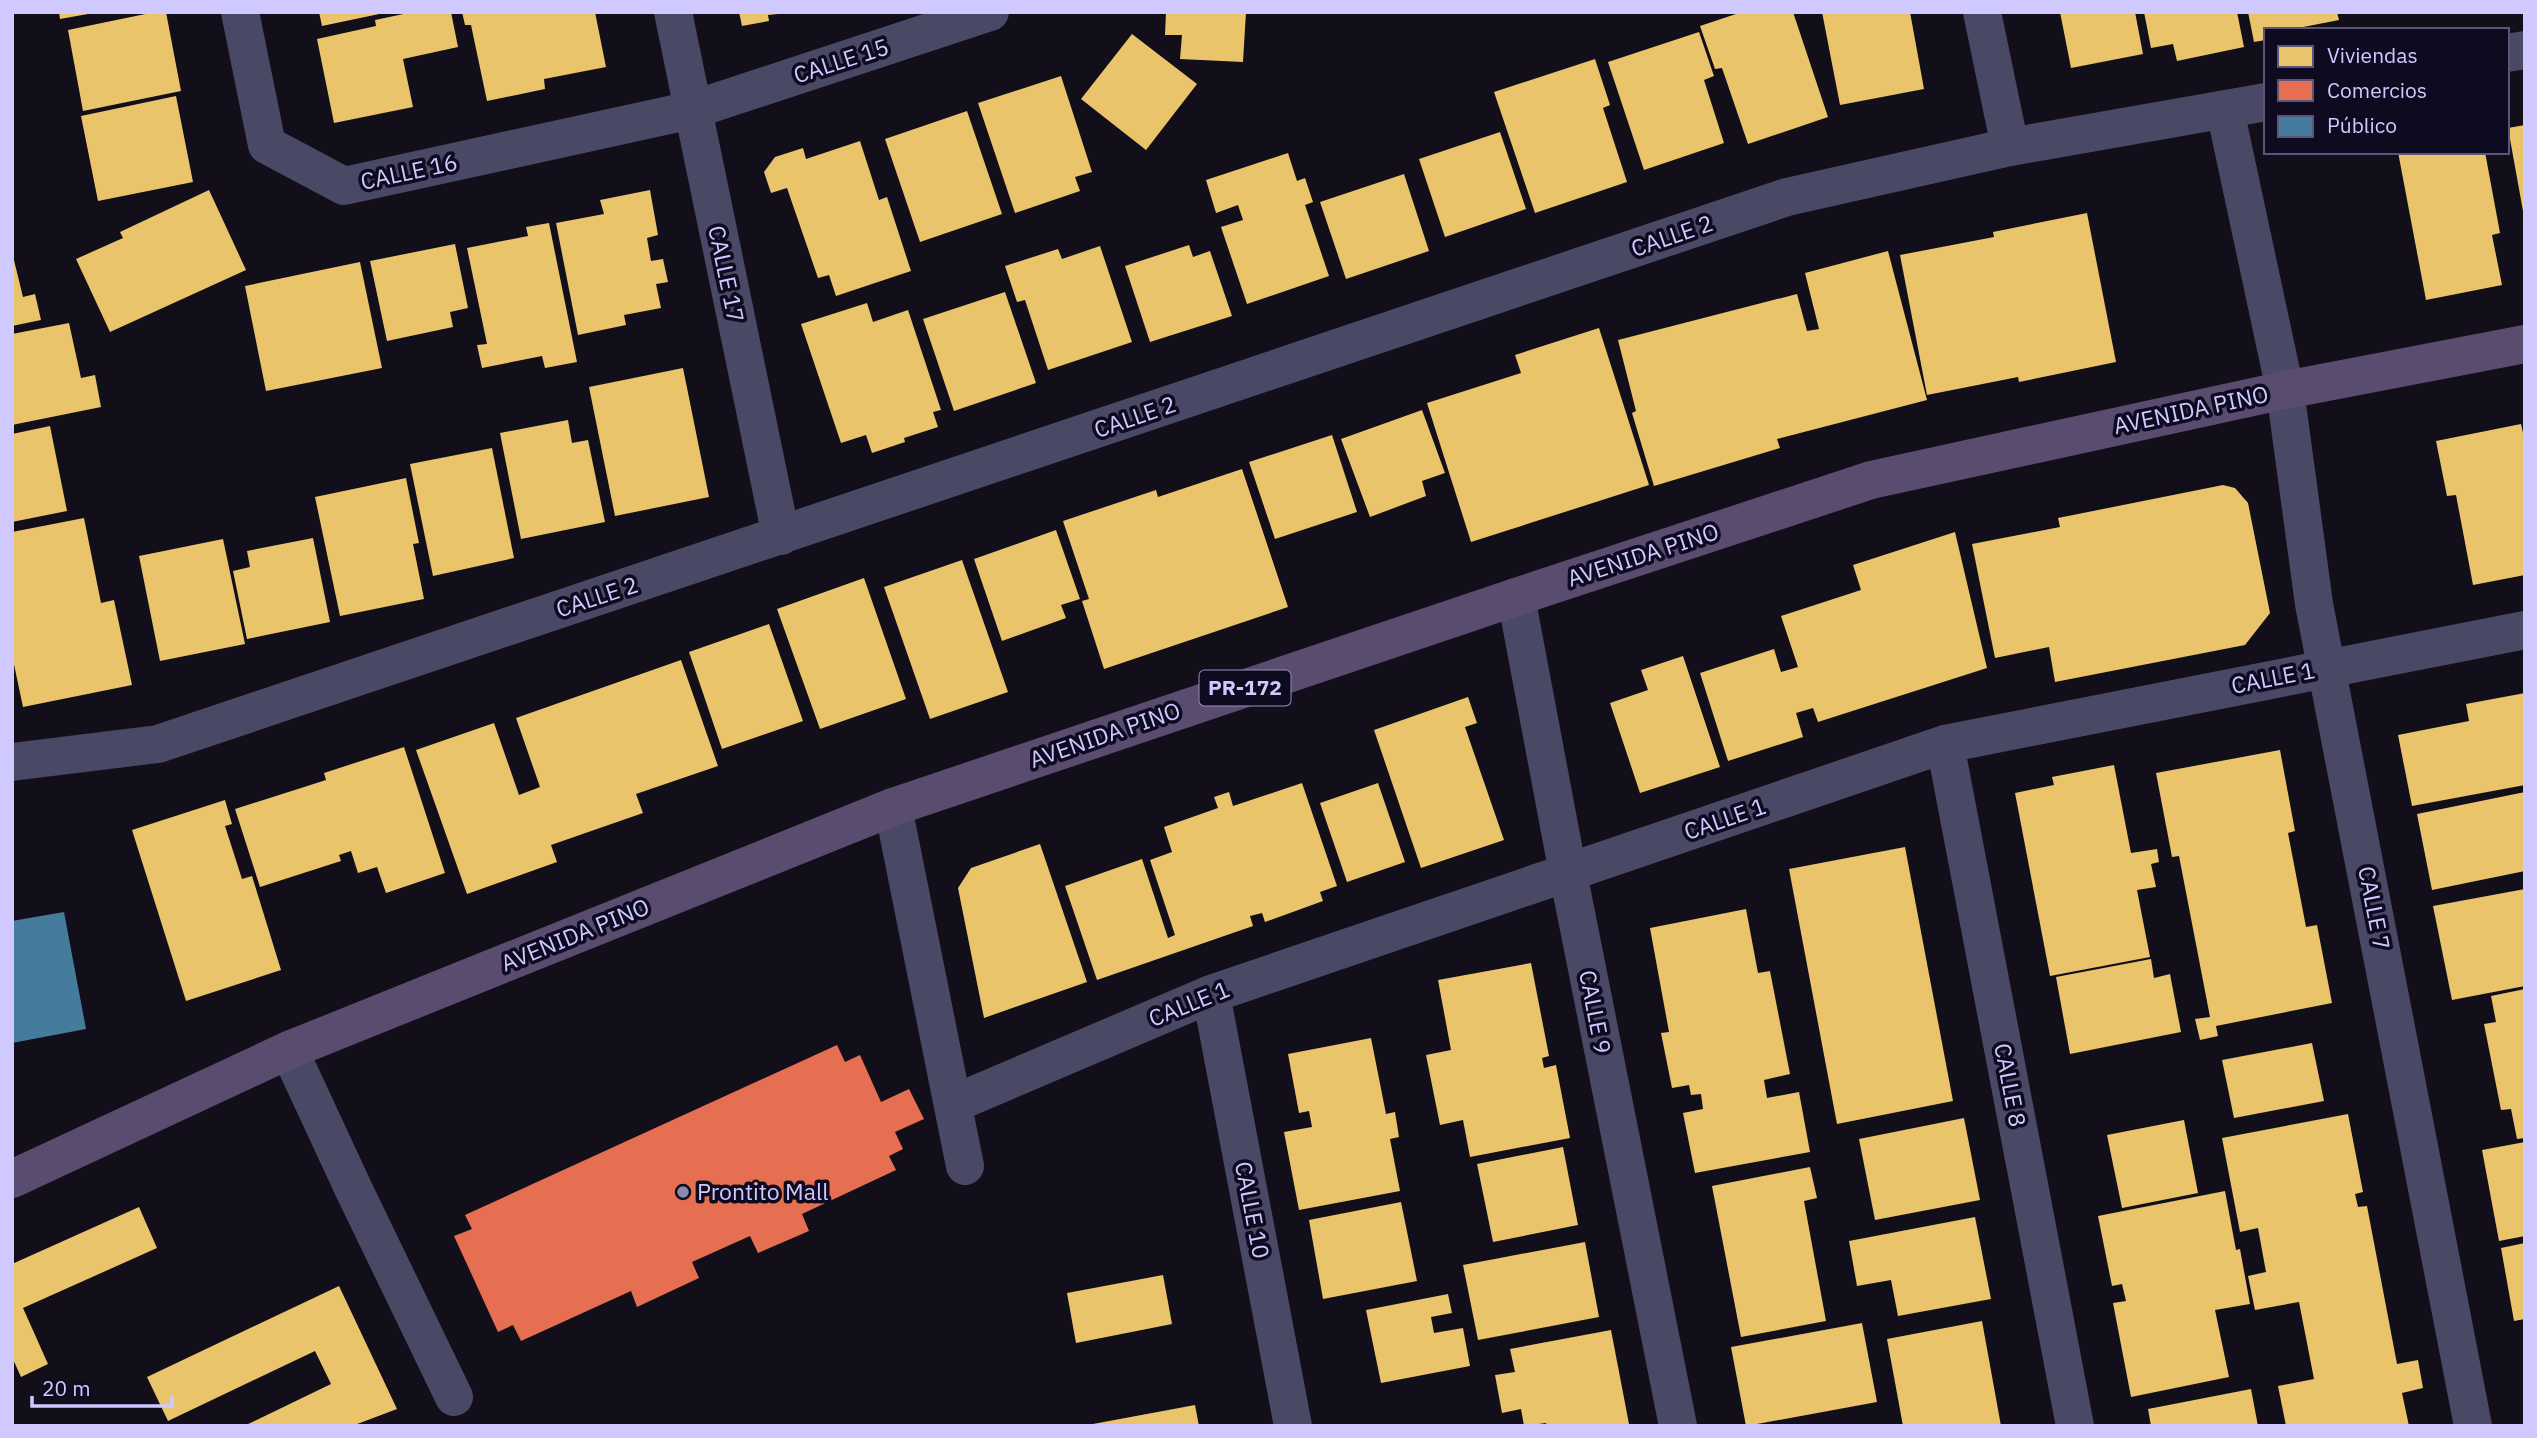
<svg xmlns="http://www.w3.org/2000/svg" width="2537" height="1438" viewBox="0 0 2537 1438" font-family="'IBM Plex Sans',sans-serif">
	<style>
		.homes { fill: #e9c46a }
		.shops { fill: #e76f51 }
		.public { fill: #457b9d }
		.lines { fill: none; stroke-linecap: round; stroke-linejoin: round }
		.minor { stroke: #4a4965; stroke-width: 38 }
		.primary { stroke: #594c6e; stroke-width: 38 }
		.poi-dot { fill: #8d88af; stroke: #0e0a20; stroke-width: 2.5 }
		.labels { text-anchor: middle; stroke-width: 7; stroke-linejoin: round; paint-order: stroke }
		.shield { fill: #0e0a20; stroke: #9590bc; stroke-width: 2 }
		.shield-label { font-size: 21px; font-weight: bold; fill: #cfc9ff }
		.street-label { font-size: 23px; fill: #cfc9ff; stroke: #0e0a20 }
		.poi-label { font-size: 23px; fill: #cfc9ff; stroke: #0e0a20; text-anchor: start }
	</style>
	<rect width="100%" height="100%" fill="#120f1b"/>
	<path class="homes" d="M59,12H87L88,14L60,19Z
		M155,12H166L181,91L83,111L68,30Z
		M319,12H384V13L322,26Z
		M413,12H451L458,47L403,59L413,107L334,123L317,39L376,26L375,20Z
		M462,12H595L606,67L544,79L545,89L487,101L471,25H465Z
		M739,12H778V14L768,15L769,21L742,26Z
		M1166,12H1246L1243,62L1180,59L1182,35H1165Z
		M1742,12H1793L1828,117L1748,144L1722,68L1715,69L1700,26Z
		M1822,12H1910L1924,89L1840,105Z
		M2060,12H2135L2143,54L2071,68Z
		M2144,12H2237L2244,47L2177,61L2173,44L2151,48Z
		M2248,12H2337L2339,20L2288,30H2266V40L2254,42Z
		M1699,32L1714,76L1704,80L1724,143L1644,170L1608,62Z
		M1132,34L1197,84L1146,150L1081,99Z
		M1595,59L1610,105L1603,108L1627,182L1535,213L1494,92Z
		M1061,76L1092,172L1075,177L1080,191L1015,213L978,103Z
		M176,96L193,182L98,201L81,116Z
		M967,111L1002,214L920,242L885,139Z
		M2525,125V211H2523L2508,128Z
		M1500,132L1526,209L1445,237L1419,159Z
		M860,141L879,200L887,197L911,271L836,296L829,275L818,278L787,188L771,193L764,172L775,157L803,148L806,159Z
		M2398,152H2485L2500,233L2492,235L2502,285L2426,300Z
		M1288,153L1297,181L1305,178L1313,202L1305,205L1329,276L1247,304L1221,227L1243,220L1238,205L1216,213L1206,180Z
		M1404,174L1429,251L1346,279L1320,202Z
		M209,190L246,270L110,332L76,259L123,238L120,232Z
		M650,190L658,235L647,238L651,261L663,259L668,282L656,284L661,308L624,315L626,325L578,335L556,223L604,214L600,200Z
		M2087,213L2116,362L2019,382L2018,377L1927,395L1900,255L1994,237L1993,232Z
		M549,223L577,362L545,368L542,356L482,368L477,345L487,344L467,248L528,236L526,227Z
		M455,244L468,308L450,312L453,327L387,341L370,261Z
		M1189,245L1193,257L1210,251L1232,316L1150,342L1125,266Z
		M1100,246L1132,342L1048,370L1025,300L1017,302L1005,266L1058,249L1062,259Z
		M1888,251L1927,400L1777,439L1780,448L1654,486L1632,413L1636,411L1618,340L1797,294L1807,331L1819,329L1805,273Z
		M12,252L23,297L35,294L41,320L12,326Z
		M360,262L382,368L266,391L245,286Z
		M1005,292L1036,383L954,411L923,319Z
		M867,303L873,322L908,310L941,410L933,412L938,427L904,438L905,442L872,453L866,435L841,443L801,324Z
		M69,323L81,378L95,375L101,407L12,425V334Z
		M1599,328L1649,485L1471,542L1427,403L1521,373L1515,355Z
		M683,368L709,497L615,516L589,387Z
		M1422,410L1445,473L1422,481L1426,496L1370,517L1341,439Z
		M568,420L572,443L588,440L605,522L521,539L500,433Z
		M2521,424L2525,442V575L2473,585L2456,495L2447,496L2436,441Z
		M50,426L67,511L12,522V434Z
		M1332,435L1357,512L1275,539L1249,462Z
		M492,448L514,558L433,576L410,464Z
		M1242,469L1288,607L1104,669L1082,601L1089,599L1063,521L1156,490L1158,497Z
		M406,478L419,543L413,544L424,599L340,616L315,497Z
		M2223,485L2235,488L2248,503L2270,613L2245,645L2055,682L2049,647L1995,658L1972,544L2060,527L2058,518Z
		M84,518L101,603L114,600L132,685L23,707L12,655V532Z
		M1056,530L1080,599L1061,605L1066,618L1002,641L974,559Z
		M1955,532L1987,668L1818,722L1813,708L1796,713L1803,737L1728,761L1700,673L1774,649L1781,672L1798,667L1781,616L1861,590L1853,565Z
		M313,538L330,622L247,639L233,571L250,567L247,551Z
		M223,539L245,644L160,661L139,556Z
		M962,560L1008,692L930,719L884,587Z
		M864,578L906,699L820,729L777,609Z
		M769,624L803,721L722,749L689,652Z
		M1683,656L1720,767L1640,793L1610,703L1648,690L1641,670Z
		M681,660L718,766L636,794L643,813L551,845L557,862L467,894L416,750L494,723L519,795L540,787L516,718Z
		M2525,693V785L2412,806L2398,735L2469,721L2466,704Z
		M1468,697L1477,723L1465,727L1504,840L1421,868L1374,730Z
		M404,747L445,873L386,893L377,867L358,873L351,851L339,855L341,861L260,887L235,809L326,780L324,773Z
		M2280,750L2295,831L2288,833L2306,927L2317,925L2332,1003L2216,1026L2218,1036L2200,1040L2195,1019L2210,1017L2179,856L2172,857L2156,773Z
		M2114,765L2131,853L2157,849L2159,862L2151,864L2156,887L2137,890L2150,957L2050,976L2015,793L2054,785L2052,777Z
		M1302,783L1337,886L1320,892L1323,901L1265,922L1262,913L1250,916L1253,926L1097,980L1065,886L1142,859L1168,938L1175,935L1150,860L1172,852L1164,827L1218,808L1214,797L1229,792L1233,806Z
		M1378,783L1405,862L1347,882L1320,803Z
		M2525,792V871L2432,890L2417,814Z
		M225,800L232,824L225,826L242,879L252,876L281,970L186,1001L132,830Z
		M1040,844L1087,982L984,1018L958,888L971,868Z
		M1905,847L1953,1101L1837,1124L1789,869Z
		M2525,889V986L2452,1000L2433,906Z
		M1746,909L1758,973L1770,971L1790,1074L1764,1080L1767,1098L1799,1092L1810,1152L1695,1173L1683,1113L1703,1109L1701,1094L1691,1095L1689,1085L1672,1088L1661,1033L1669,1032L1650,928Z
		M2151,959L2154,978L2170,974L2181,1032L2070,1054L2056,977Z
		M1531,963L1549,1056L1542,1058L1544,1068L1556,1065L1570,1138L1470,1157L1463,1120L1440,1125L1426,1055L1451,1050L1438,980Z
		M2525,989V1138L2517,1139L2511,1109L2501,1110L2484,1024L2496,1022L2491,996Z
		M1371,1038L1386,1114L1395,1112L1399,1137L1390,1139L1400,1191L1299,1210L1284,1132L1312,1127L1309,1111L1299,1113L1288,1054Z
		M2312,1043L2324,1101L2234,1118L2222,1060Z
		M2348,1114L2363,1192L2355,1194L2358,1207L2367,1206L2397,1364L2418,1360L2423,1388L2402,1393L2409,1426H2286L2278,1386L2314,1379L2299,1302L2255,1310L2248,1276L2266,1272L2258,1228L2240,1232L2222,1138Z
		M1964,1118L1980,1200L1875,1220L1859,1139Z
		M2184,1120L2198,1193L2122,1208L2107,1135Z
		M2525,1142V1236L2499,1241L2482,1150Z
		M1563,1147L1578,1225L1493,1242L1477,1164Z
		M1810,1167L1817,1198L1804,1201L1826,1321L1741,1337L1712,1186Z
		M2225,1191L2236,1250L2240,1249L2250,1304L2215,1310L2229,1377L2131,1397L2113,1303L2126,1301L2122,1284L2112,1286L2098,1216Z
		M1401,1202L1417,1281L1323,1299L1309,1220Z
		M139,1207L157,1248L23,1308L48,1364L21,1377L12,1357V1264Z
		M1975,1217L1991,1299L1898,1316L1891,1280L1857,1286L1849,1241Z
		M1585,1242L1599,1317L1478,1340L1463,1265Z
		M2525,1243V1319L2514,1321L2501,1248Z
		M1163,1275L1172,1324L1076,1343L1067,1293Z
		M339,1286L397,1409L352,1426H244L331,1384L315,1351L168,1421L147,1377Z
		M1448,1294L1452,1313L1431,1317L1434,1333L1463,1328L1470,1366L1381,1383L1366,1310Z
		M1982,1321L2001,1426H1903L1887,1339Z
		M1862,1323L1877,1402L1746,1426L1731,1347Z
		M1611,1330L1629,1424L1547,1426L1546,1423L1524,1426L1521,1409L1502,1413L1495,1375L1515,1372L1510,1349Z
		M2251,1389L2258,1426H2151L2148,1409Z
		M1195,1405L1199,1426H1093V1424Z"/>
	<path class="shops" d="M837,1045L845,1062L860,1055L881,1102L909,1089L924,1119L895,1132L903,1149L889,1156L896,1170L802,1214L809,1231L758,1253L750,1236L692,1262L699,1278L637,1307L631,1291L521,1341L513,1325L498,1332L454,1236L472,1229L465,1215Z"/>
	<path class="public" d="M64,912L86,1029L12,1043V921Z"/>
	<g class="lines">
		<path class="minor" d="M240,12L267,145L344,186L692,110L990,12
			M673,12L781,536
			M1982,12L2010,147
			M2507,53L2525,50
			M2225,110L2285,390L2314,604L2473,1426
			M1516,597L1568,873L1678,1426
			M1945,744L2075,1426
			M12,762L158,744L1787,197L2010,147L2266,102
			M893,807L965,1166
			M1211,994L1293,1426
			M289,1050L354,1190L454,1397
			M953,1104L1211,994L1945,744L2525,630"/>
		<path class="primary" d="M12,1179L289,1050L893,807L1516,597L1871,480L2285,390L2525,344"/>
	</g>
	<circle class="poi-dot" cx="683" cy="1192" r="7"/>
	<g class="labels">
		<rect class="shield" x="1199.5" y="670.5" width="91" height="35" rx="5"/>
		<g class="shield-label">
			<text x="1245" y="695">PR-172</text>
		</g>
		<g class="street-label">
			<text transform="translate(841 61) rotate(-18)" y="8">CALLE 15</text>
			<text transform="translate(409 172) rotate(-12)" y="8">CALLE 16</text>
			<text transform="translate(1672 236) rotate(-19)" y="8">CALLE 2</text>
			<text transform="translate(726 274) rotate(78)" y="8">CALLE 17</text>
			<text transform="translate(2191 410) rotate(-12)" y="8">AVENIDA PINO</text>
			<text transform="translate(1135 417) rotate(-19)" y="8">CALLE 2</text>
			<text transform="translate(1643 555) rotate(-18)" y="8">AVENIDA PINO</text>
			<text transform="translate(597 597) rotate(-18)" y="8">CALLE 2</text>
			<text transform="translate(2273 678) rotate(-11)" y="8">CALLE 1</text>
			<text transform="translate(1105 735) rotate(-19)" y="8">AVENIDA PINO</text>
			<text transform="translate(1725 819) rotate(-19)" y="8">CALLE 1</text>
			<text transform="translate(2374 908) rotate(79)" y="8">CALLE 7</text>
			<text transform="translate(575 935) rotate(-22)" y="8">AVENIDA PINO</text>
			<text transform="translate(1189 1004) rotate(-22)" y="8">CALLE 1</text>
			<text transform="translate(1595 1012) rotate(79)" y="8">CALLE 9</text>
			<text transform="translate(2010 1085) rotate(79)" y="8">CALLE 8</text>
			<text transform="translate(1252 1210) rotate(79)" y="8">CALLE 10</text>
		</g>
		<g class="poi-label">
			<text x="697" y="1200">Prontito Mall</text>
		</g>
	</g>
	<rect width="2537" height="1438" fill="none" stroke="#cfc9ff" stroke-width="28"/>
	<rect x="2264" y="28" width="245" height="126" fill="#0e0a20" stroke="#5b5679" stroke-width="2"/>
	<rect x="2278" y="46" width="35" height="21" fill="#e9c46a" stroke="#5b5679" stroke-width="2"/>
	<text x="2327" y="63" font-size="21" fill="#cfc9ff">Viviendas</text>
	<rect x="2278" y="80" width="35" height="21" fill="#e76f51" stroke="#5b5679" stroke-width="2"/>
	<text x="2327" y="98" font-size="21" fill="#cfc9ff">Comercios</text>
	<rect x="2278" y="116" width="35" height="21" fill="#457b9d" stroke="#5b5679" stroke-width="2"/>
	<text x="2327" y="133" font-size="21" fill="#cfc9ff">Público</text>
	<path d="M32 1396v10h140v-10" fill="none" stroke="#cfc9ff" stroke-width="3.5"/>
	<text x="42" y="1396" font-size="21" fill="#cfc9ff" stroke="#0e0a20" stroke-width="5" paint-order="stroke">20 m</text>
</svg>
